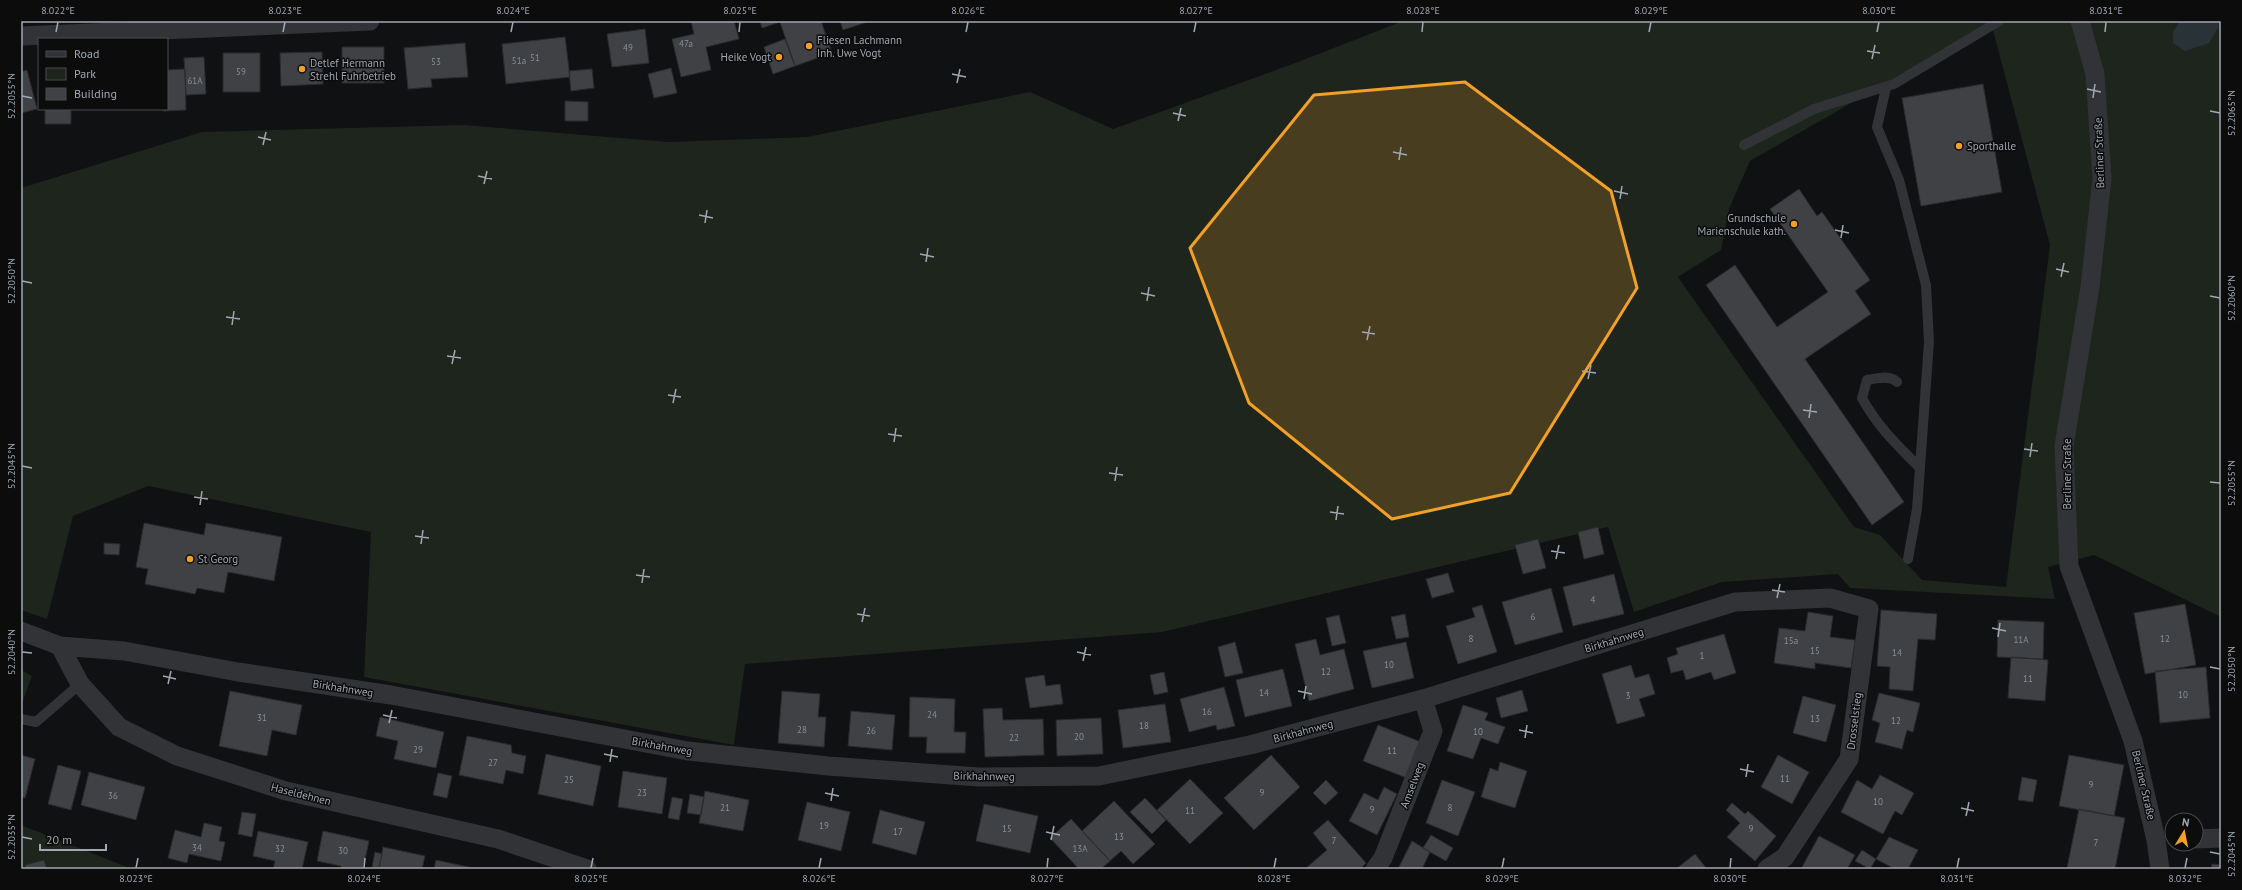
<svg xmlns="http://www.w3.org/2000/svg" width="2242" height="890" viewBox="0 0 2242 890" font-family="'PT Sans',sans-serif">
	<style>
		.green { fill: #1d251d; fill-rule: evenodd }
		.water { fill: #293237 }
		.building { fill: #3f4145; stroke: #2a2b2e }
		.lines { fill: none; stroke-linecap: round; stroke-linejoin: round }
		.service { stroke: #313337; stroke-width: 10 }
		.minor { stroke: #313337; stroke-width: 19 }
		.marked { fill: #f3a027; fill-opacity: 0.2; stroke: #f3a027; stroke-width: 3; stroke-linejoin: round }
		.ticks { fill: none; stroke: #a1a8b3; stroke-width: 1.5 }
		.poi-dot { fill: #f3a027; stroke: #0c0c0d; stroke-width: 1.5 }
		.labels { text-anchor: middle; stroke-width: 3; stroke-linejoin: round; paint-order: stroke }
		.number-label { font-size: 9px; fill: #888e98 }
		.poi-label { font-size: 11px; fill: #a1a8b3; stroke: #0c0c0d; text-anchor: start }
		.street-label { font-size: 11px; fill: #a1a8b3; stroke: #0c0c0d }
		.neatline { fill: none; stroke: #a1a8b3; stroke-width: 1.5 }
		.ticks-label { font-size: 10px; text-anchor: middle; fill: #a1a8b3 }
	</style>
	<rect width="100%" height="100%" fill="#101112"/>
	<path class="green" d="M1403,21H2221V617L2094,555L2048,567L2055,599L1850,588L1838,574L1722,582L1634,612L1608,527L1162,632L745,664L734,745L364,677L371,532L148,486L73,516L47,619L21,610V188L202,132L464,125L669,142L807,137L1030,92L1113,129L1290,65ZM1991,23L2050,245L2006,587L1922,580L1880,535L1854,527L1678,277L1721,250L1729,209L1750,161Z
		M21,670L32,676L21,706Z
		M21,825L132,869H21Z"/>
	<path class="water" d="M2180,21H2219L2218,28L2209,43L2185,51L2173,43V32Z"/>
	<path class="building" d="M691,21H734L739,39L706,47L711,70L681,77L672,39L694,34Z
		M760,21H821L832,53L795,66L780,22L762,28Z
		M840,21H870L843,30Z
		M645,29L649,63L612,67L607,34Z
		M565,37L570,77L506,84L502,44Z
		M785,39L795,66L773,74L764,47Z
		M465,43L468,77L431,79L432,87L408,89L404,48Z
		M342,47H384V83H342Z
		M322,52L323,84L281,86L280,53Z
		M223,53H260V92H223Z
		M204,57L206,94L186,95L184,58Z
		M671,68L677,93L654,98L648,74Z
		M185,69L186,110L163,111V109H167V70Z
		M592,69L594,88L571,91L569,71Z
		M27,70L37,109L21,113V72Z
		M1983,84L2002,192L1921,206L1902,98Z
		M565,101L588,102V121H565Z
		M45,109H71V124H45Z
		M1799,189L1817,216L1822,212L1870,280L1855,291L1871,314L1805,359L1904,502L1872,525L1706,285L1735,265L1777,327L1828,292L1770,209Z
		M144,523L204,535L206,523L282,537L274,581L228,572L224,593L197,588L195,594L145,584L148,569L136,567Z
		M1598,527L1604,554L1584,559L1578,532Z
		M1538,539L1546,568L1523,574L1515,545Z
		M104,543L120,544L119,555L104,554Z
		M1448,573L1454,592L1432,598L1426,579Z
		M1614,574L1624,614L1573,626L1563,587Z
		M1551,588L1563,632L1515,645L1502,602Z
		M2185,604L2196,665L2145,674L2134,613Z
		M1482,605L1497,652L1458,664L1446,626L1475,617L1472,608Z
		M1881,610L1937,614L1935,640L1918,639L1913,691L1889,689L1890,667L1877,666Z
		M1808,612L1833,616L1830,637L1855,640L1851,668L1815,663V669L1774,663L1779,628L1805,631Z
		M1405,614L1409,637L1396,639L1391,617Z
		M1339,615L1346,643L1332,646L1326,618Z
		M1998,620L2044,622L2043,659L1997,657Z
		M1724,634L1736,673L1714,680L1711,672L1686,680L1683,670L1671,673L1667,658L1678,654L1676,648Z
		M1316,639L1320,655L1344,649L1354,689L1309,701L1295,644Z
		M1235,642L1243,673L1225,677L1218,647Z
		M1406,642L1414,678L1372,688L1363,651Z
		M2011,657L2048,660L2045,701L2008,698Z
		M1631,665L1635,678L1649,674L1655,694L1639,699L1645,716L1617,724L1602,674Z
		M2206,667L2210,718L2160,723L2155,671Z
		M1283,669L1292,706L1245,717L1236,680Z
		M1164,672L1168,692L1154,695L1150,675Z
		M1044,675L1046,686L1060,684L1063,704L1030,708L1025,678Z
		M1224,687L1235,726L1217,730L1216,725L1189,732L1180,699Z
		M1522,690L1528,711L1501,718L1496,698Z
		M230,691L302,705L296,735L272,730L267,756L219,746Z
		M782,691L820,694L818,717H826L824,747L778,743Z
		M1879,693L1920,703L1913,732L1907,730L1902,749L1875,742L1880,723L1872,720Z
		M1803,696L1836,705L1826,742L1793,733Z
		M910,697L955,699L954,732H966L965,753H926L927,737H909Z
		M1165,704L1171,742L1123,748L1118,710Z
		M1463,705L1488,713L1485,720L1505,727L1498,744L1481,738L1473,759L1447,751Z
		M1002,708L1003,720L1043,719L1044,755L985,757L983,709Z
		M851,711L895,715L892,750L848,746Z
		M380,717L444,732L436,768L394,759L398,741L376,736Z
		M1101,718L1103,754L1057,756L1056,720Z
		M1378,725L1421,742L1407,778L1363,761Z
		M467,736L511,745L512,753L526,756L523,774L506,770L503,784L459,775Z
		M546,754L601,766L593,806L538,794Z
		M21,755L35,759L25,798L21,797Z
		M1271,755L1300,787L1254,830L1224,798Z
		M1778,755L1809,772L1792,804L1761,787Z
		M2069,755L2124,765L2114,816L2059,806Z
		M1500,762L1527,771L1515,808L1481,797L1490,768L1498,771Z
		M58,765L81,771L71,810L48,804Z
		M623,771L667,778L662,814L618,807Z
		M89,772L145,787L136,820L81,805Z
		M438,773L452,776L447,798L433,795Z
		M1880,775L1914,793L1902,815L1895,811L1883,834L1841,812L1857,780L1872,789Z
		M2022,777L2037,780L2033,802L2018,800Z
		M1190,779L1223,813L1190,844L1157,810Z
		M1326,780L1338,793L1325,805L1313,793Z
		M1442,780L1475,792L1458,836L1426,823Z
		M1384,787L1397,794L1377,835L1349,821L1364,793L1378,800Z
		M705,791L749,800L743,831L699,823Z
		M690,794L704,797L701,815L687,813Z
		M672,797L683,799L679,820L668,818Z
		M1145,798L1166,820L1152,834L1130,812Z
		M1114,801L1155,844L1133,864L1121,851L1110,861L1082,831Z
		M807,802L850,812L841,851L798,840Z
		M1732,803L1745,814L1748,811L1776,836L1755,861L1727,837L1740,823L1726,810Z
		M984,804L1038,816L1030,853L976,841Z
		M2079,809L2125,818L2115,869L2067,868Z
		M880,810L925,822L916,855L872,843Z
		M242,812L256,814L252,837L238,834Z
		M1071,819L1110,861L1101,869H1079L1050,838Z
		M1328,820L1366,863L1360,869H1305L1327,850L1313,833Z
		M204,823L222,827L219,841L225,842L221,861L189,854L187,863L168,858L175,830L201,837Z
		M258,831L308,842L302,869H273L275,861L253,856Z
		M323,831L369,841L363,869H341V866L317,861Z
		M1431,835L1453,848L1446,861L1423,848Z
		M1819,836L1855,855L1847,869H1801Z
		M1889,837L1918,850L1908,869H1895L1876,859Z
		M1412,841L1430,852L1422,869H1398Z
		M383,847L425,856L422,869H379Z
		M1862,850L1876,859L1870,869L1855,861Z
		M375,852L382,854L379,868L372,867Z
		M1695,854L1707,869H1676Z
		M44,860L47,869H26L25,865Z
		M436,860L478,869H434Z
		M2212,864L2221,865V869H2211Z"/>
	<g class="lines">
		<path class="service" d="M1886,88L1877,127L1899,180L1926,285L1929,342L1917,509L1908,559
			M1744,145L1814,109L1894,84L1999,21
			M1897,382C1890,375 1876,378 1867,380L1862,398C1877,426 1898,446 1920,468
			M21,719L36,722L80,684"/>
		<path class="minor" d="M2080,21L2095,74L2102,178L2090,287L2064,446L2069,566L2133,741L2156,840L2160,869
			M21,36L370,21
			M21,631L60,646L124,651L238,672L391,695L688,751L828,766L979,777L1099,776L1250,745L1423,699L1735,602L1830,598L1869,609L1849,759L1785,857L1767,869
			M60,646L80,684L119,727L177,756L286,791L498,839L587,869
			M2196,839L2221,838
			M1375,869L1383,858L1433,731L1423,699"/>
	</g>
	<path class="marked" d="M1465,82L1611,191L1637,288L1510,493L1392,519L1249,403L1190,248L1314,95Z"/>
	<path class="ticks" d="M56,32L58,22M283,32L285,22M511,32L513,22M739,32L740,22M966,32L968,22M1194,32L1196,22M1422,32L1423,22M1649,32L1651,22M1877,32L1879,22M2105,32L2106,22M1867,51L1880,53M1872,59L1875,45M952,74L966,77M957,83L960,69M2087,89L2101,92M22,96L32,98M2093,98L2095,84M2210,111L2220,113M1173,113L1186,116M1178,121L1181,108M258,137L271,140M263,145L266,132M1393,152L1407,155M1399,160L1401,147M478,176L492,179M484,184L487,171M1614,191L1628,194M1620,199L1622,186M699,215L713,218M705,223L707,210M1835,230L1849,233M1841,238L1843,225M920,254L934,257M926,262L928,248M2056,269L2069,272M2061,277L2064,263M22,281L32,283M1141,293L1155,296M2210,296L2220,298M1147,301L1149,287M226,317L240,319M232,325L234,311M1362,332L1375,334M1367,340L1370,326M447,356L461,358M452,364L455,350M1582,371L1596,373M1588,379L1591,365M668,395L681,397M673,403L676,389M1803,410L1817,412M1809,418L1811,404M888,434L902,436M894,442L896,428M2024,449L2038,451M2030,457L2032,443M22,466L32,468M1109,473L1123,475M1115,481L1117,467M2210,482L2220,483M194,497L208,499M200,505L202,491M1330,512L1344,514M1336,520L1338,506M415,536L429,538M421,544L423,530M1551,551L1565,553M1556,559L1559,545M636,575L650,577M642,583L644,569M1772,590L1785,592M1777,598L1780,584M857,614L870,616M862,622L865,608M1992,628L2006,631M1998,637L2000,623M22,652L32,653M1077,652L1091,655M1083,661L1086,647M2210,667L2220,669M163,676L176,679M168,684L171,671M1298,691L1312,694M1304,699L1306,686M383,715L397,718M389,723L392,710M1519,730L1533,733M1525,738L1527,725M604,754L618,757M610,762L612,749M1740,769L1754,772M1746,777L1748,764M825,793L839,796M831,801L833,788M1961,808L1974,811M1966,816L1969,802M1046,832L1060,835M22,837L32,839M1051,840L1054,826M2210,852L2220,854M136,868L138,858M364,868L365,858M591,868L593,858M819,868L821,858M1047,868L1048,858M1274,868L1276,858M1502,868L1504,858M1730,868L1731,858M1957,868L1959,858M2185,868L2187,858"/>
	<g class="poi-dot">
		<circle cx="809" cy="46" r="4"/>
		<circle cx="779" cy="57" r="4"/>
		<circle cx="302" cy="69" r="4"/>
		<circle cx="1959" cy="146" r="4"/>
		<circle cx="1794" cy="224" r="4"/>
		<circle cx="190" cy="559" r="4"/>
	</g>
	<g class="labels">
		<g class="number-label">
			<text x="686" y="47">47a</text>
			<text x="628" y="51">49</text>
			<text x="535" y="61">51</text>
			<text x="519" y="64">51a</text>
			<text x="436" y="65">53</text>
			<text x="241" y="75">59</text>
			<text x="195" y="84">61A</text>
			<text x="1593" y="603">4</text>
			<text x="1533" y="620">6</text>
			<text x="1471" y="642">8</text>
			<text x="2165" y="642">12</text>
			<text x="2021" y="643">11A</text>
			<text x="1791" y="644">15a</text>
			<text x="1815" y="654">15</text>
			<text x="1897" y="656">14</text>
			<text x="1702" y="659">1</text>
			<text x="1389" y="668">10</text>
			<text x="1326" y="675">12</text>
			<text x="2028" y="682">11</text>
			<text x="1264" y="696">14</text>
			<text x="2183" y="698">10</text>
			<text x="1628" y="699">3</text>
			<text x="1207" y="715">16</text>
			<text x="932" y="718">24</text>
			<text x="262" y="721">31</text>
			<text x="1815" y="722">13</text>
			<text x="1896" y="724">12</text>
			<text x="1144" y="729">18</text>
			<text x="802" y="733">28</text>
			<text x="871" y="734">26</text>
			<text x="1478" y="735">10</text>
			<text x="1079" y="740">20</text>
			<text x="1014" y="741">22</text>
			<text x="418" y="753">29</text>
			<text x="1392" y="754">11</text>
			<text x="493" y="766">27</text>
			<text x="1785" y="782">11</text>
			<text x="569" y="783">25</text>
			<text x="2091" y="788">9</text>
			<text x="642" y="796">23</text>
			<text x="1262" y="796">9</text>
			<text x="113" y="799">36</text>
			<text x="1878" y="805">10</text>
			<text x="725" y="811">21</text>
			<text x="1450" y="811">8</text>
			<text x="1372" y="813">9</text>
			<text x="1190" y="814">11</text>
			<text x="824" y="829">19</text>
			<text x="1007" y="832">15</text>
			<text x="1751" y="832">9</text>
			<text x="898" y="835">17</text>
			<text x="1119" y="840">13</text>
			<text x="1334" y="844">7</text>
			<text x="2096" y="846">7</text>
			<text x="197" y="851">34</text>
			<text x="280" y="852">32</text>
			<text x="1080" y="852">13A</text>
			<text x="343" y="854">30</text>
		</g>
		<g class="poi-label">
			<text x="817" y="44">Fliesen Lachmann<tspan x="817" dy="13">Inh. Uwe Vogt</tspan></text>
			<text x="771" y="61" text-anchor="end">Heike Vogt</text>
			<text x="310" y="67">Detlef Hermann<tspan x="310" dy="13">Strehl Fuhrbetrieb</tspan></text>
			<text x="1967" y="150">Sporthalle</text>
			<text x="1786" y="222" text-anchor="end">Grundschule<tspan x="1786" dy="13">Marienschule kath.</tspan></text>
			<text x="198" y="563">St Georg</text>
		</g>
		<g class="street-label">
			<text transform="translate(2099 153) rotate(-92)" y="4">Berliner Straße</text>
			<text transform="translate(2067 474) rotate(-90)" y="4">Berliner Straße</text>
			<text transform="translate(1614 640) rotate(-17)" y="4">Birkhahnweg</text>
			<text transform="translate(343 688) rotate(9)" y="4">Birkhahnweg</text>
			<text transform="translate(1854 721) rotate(-83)" y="4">Drosselstieg</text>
			<text transform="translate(1303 731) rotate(-15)" y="4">Birkhahnweg</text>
			<text transform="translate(662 746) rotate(10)" y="4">Birkhahnweg</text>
			<text transform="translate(984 776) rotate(1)" y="4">Birkhahnweg</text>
			<text transform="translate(1412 785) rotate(-69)" y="4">Amselweg</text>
			<text transform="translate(2144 785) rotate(77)" y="4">Berliner Straße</text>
			<text transform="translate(301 794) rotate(14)" y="4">Haseldehnen</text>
		</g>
	</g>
	<rect width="2242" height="890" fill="none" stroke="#0c0c0d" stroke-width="44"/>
	<rect x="38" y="38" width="130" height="72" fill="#0c0c0d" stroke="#484a4f"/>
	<rect x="46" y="51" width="20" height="6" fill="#313337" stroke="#484a4f"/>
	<text x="74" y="58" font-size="12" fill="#a1a8b3">Road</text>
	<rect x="46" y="68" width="20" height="12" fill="#1d251d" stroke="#484a4f"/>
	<text x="74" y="78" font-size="12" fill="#a1a8b3">Park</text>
	<rect x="46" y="88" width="20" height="12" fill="#3f4145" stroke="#484a4f"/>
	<text x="74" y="98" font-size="12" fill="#a1a8b3">Building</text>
	<g transform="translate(2184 832) rotate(10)"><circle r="19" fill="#0c0c0d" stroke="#484a4f"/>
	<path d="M0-3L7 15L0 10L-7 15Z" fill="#f3a027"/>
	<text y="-6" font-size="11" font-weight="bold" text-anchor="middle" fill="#a1a8b3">N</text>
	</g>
	<path d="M40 844v6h66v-6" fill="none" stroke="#a1a8b3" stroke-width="2"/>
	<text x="46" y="844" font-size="12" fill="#a1a8b3" stroke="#0c0c0d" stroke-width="3" paint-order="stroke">20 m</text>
	<rect x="22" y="22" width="2198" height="846" class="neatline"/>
	<g class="ticks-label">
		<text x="58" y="14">8.022°E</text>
		<text x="285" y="14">8.023°E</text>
		<text x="513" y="14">8.024°E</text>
		<text x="740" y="14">8.025°E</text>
		<text x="968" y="14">8.026°E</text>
		<text x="1196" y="14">8.027°E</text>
		<text x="1423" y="14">8.028°E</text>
		<text x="1651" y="14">8.029°E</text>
		<text x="1879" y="14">8.030°E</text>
		<text x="2106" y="14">8.031°E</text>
		<text transform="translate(11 96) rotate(-90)" y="4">52.2055°N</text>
		<text transform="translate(2231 113) rotate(-90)" y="4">52.2065°N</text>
		<text transform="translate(11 281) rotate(-90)" y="4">52.2050°N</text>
		<text transform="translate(2231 298) rotate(-90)" y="4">52.2060°N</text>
		<text transform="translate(11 466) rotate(-90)" y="4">52.2045°N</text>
		<text transform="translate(2231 483) rotate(-90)" y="4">52.2055°N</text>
		<text transform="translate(11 652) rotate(-90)" y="4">52.2040°N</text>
		<text transform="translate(2231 669) rotate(-90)" y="4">52.2050°N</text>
		<text transform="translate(11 837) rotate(-90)" y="4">52.2035°N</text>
		<text transform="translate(2231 854) rotate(-90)" y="4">52.2045°N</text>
		<text x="136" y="882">8.023°E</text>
		<text x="364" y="882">8.024°E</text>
		<text x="591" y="882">8.025°E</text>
		<text x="819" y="882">8.026°E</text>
		<text x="1047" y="882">8.027°E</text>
		<text x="1274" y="882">8.028°E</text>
		<text x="1502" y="882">8.029°E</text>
		<text x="1730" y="882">8.030°E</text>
		<text x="1957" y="882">8.031°E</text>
		<text x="2185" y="882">8.032°E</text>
	</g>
</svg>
